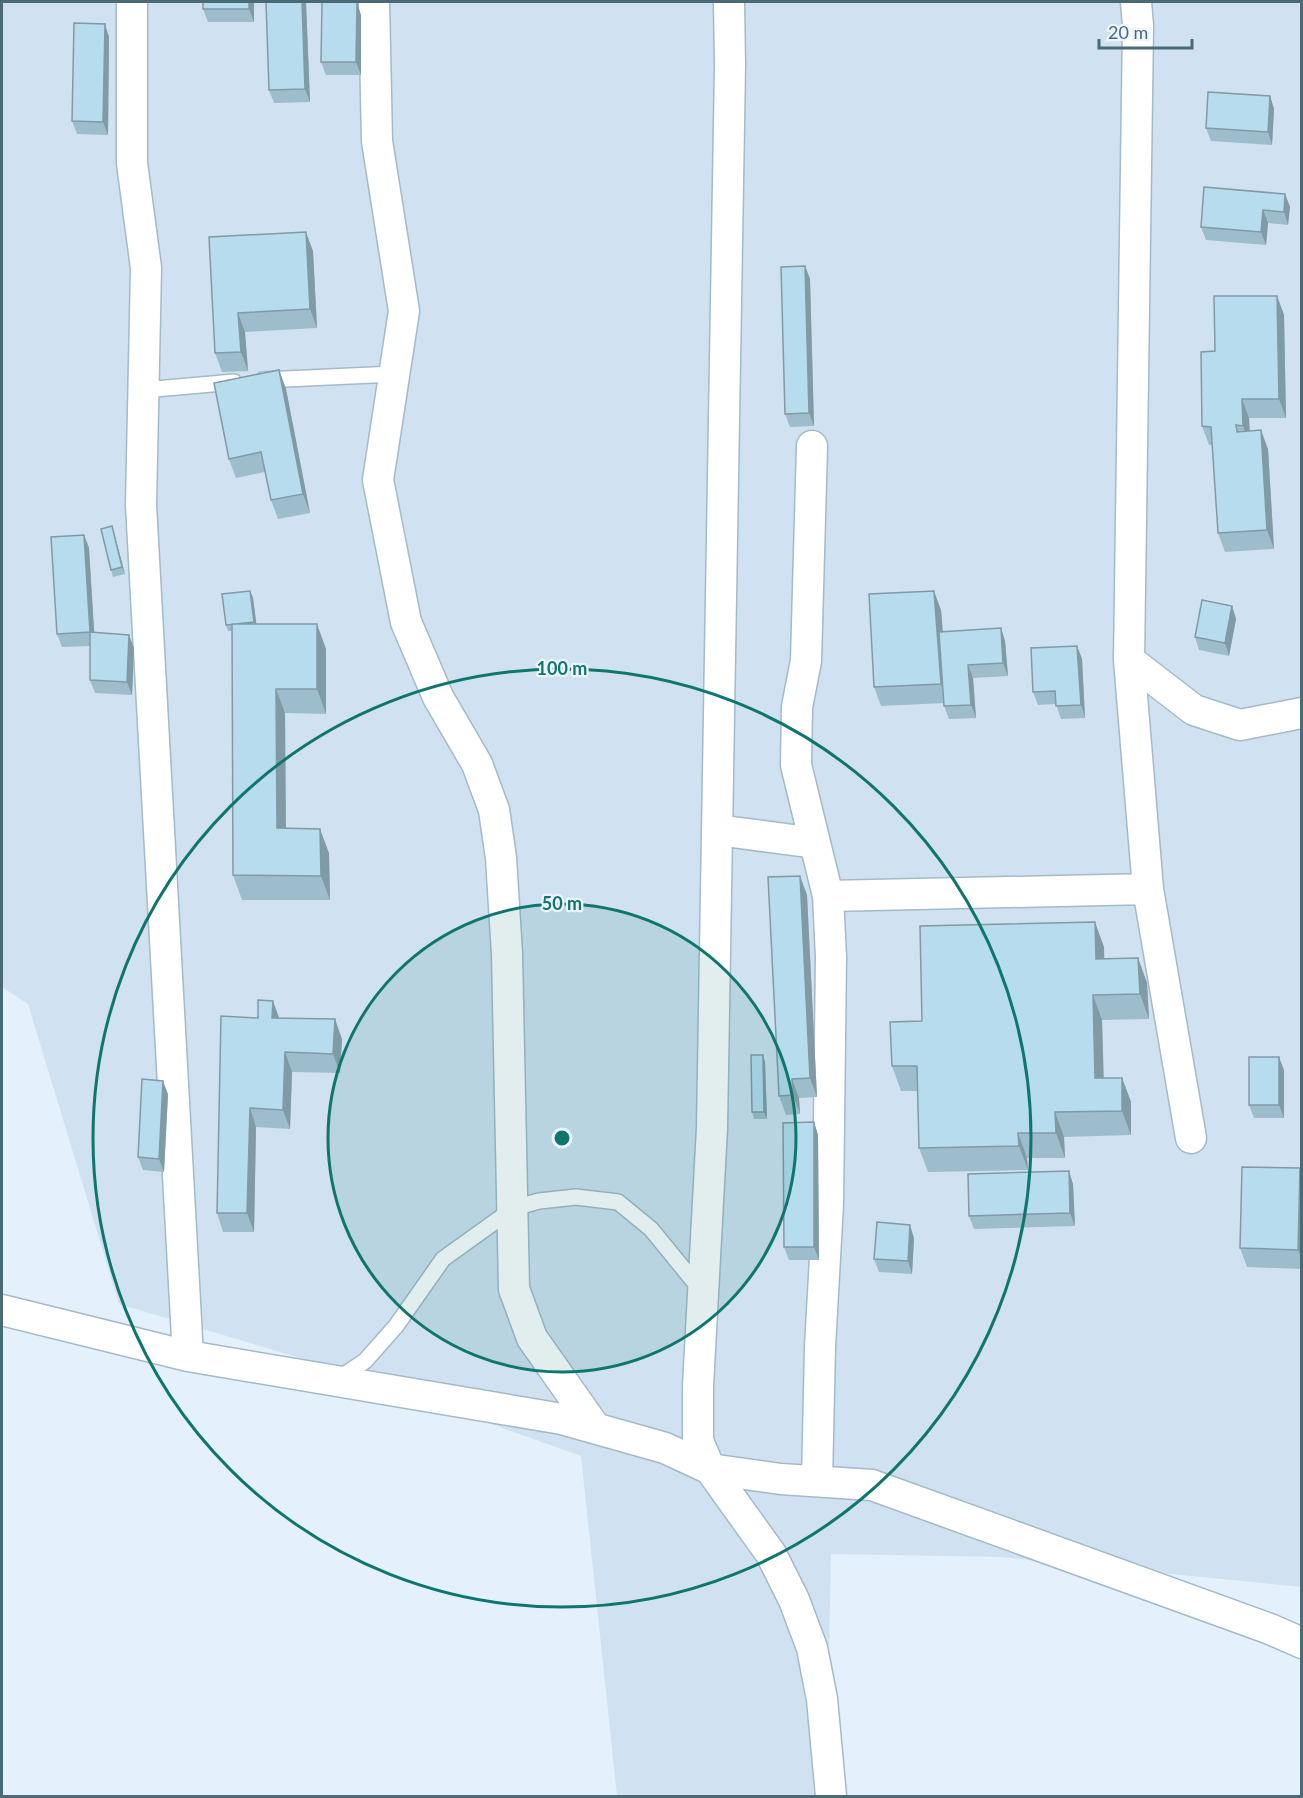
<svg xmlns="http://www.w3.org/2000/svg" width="1303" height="1798" viewBox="0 0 1303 1798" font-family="Lato,sans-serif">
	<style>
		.residential { fill: #d0e2f1 }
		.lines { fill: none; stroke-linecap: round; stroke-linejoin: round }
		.lane-casing { stroke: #a3bac7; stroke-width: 18 }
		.street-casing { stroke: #a3bac7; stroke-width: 33 }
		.lane { stroke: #fff; stroke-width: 15 }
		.street { stroke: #fff; stroke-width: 30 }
		.wall { fill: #9dbdcc }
		.shaded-wall { fill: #809aa6 }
		.building { fill: #b7dced; stroke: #809aa6; stroke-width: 1.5 }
		.ring { fill: none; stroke: #0f766e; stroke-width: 3 }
		.centre { fill: #0f766e; stroke: #ecf5ff; stroke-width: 3 }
		.ring-label { font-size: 18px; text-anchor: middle; font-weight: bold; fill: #0f766e; stroke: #ecf5ff; stroke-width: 4.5; stroke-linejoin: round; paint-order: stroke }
	</style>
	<rect width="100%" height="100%" fill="#e5f0fd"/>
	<path class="residential" d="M2,2H1301V1587L1000,1557L831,1554L826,1796H617L581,1456L337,1369L119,1304L28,1004L2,987Z"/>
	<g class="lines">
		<defs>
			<path id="lane" d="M263,380L395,374
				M144,390L234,382
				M338,1379L365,1361L396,1326L443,1259L514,1208L539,1201L576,1197L618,1202L651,1229L700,1289"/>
			<path id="street" d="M132,2V163L146,268L141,505L188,1356
				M374,2L377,141L404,311L378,480L406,622L438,697L477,764L494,810L501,858L507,954L514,1289L532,1338L594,1426
				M729,2L730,65L712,1128L698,1386V1441L710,1469L771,1554L794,1600L812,1648L822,1699L831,1796
				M1136,2L1138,26L1129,660L1148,889L1191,1138
				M812,446L806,661L797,707L796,765L828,896L831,957L828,1204L820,1347L817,1481
				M1129,660L1194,710L1240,725L1302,713
				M717,830L815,843
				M828,896L1148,889
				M2,1310L188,1356L562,1419L665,1448L710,1469L781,1479L872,1485L1270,1629L1302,1643"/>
		</defs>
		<use href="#lane" class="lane-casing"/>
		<use href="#street" class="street-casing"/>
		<use href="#lane" class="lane"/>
		<use href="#street" class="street"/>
	</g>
	<path class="wall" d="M254,2V22H208L203,9Z
		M306,2L310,102L274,103L269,90Z
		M361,15V75H326L321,62Z
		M109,37L108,135L77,134L72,121Z
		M1270,96L1274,109L1272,145L1211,141L1206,128Z
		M1285,194L1290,207L1288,225L1268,223L1266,245L1206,240L1201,227Z
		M209,237L313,251L317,328L245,332L248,371L222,372L215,353Z
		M805,266L810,279L814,426L790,427L785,414Z
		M1277,296L1284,315L1286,418H1249L1250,431L1268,449L1274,549L1225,552L1218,533L1212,445H1209L1202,426L1215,351Z
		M279,370L286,389L310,513L278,519L271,500L265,472L236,478L229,459Z
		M112,526L125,574L113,577L111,570Z
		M84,535L89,548L94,633L134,648L132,695L95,693L90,680V646L62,647L57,634Z
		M250,591L253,598L256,624L326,649V714L285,713L286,828L329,853L330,900H242L233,875L232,631H228L226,625Z
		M1232,606L1236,619L1229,656L1199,650L1195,637Z
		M941,610L943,632L1001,628L1005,641L1008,676L973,678L976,718L949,719L944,706V703L881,706L874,687Z
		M1077,646L1082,659L1085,718L1061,719L1056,704L1038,705L1033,692Z
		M800,876L807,895L817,1097L799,1098L800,1114L786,1115L779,1096Z
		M1104,947V959L1138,958L1147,983L1149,1019L1102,1020L1104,1078H1122L1131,1102V1135L1064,1137L1065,1158H1027L1028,1170L928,1172L919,1148L918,1091H901L892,1066L922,1021Z
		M279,1018L342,1039L340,1073L292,1072L290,1129L256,1127L254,1232H223L217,1213Z
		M763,1055L765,1062L767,1119H754L752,1112Z
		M1284,1070V1118H1254L1249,1105Z
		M168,1094L164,1172L143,1170L138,1157Z
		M814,1122L818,1135L819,1260H789L784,1247Z
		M1300,1168L1302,1172V1269L1247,1267L1240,1248Z
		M1073,1184L1075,1226L974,1229L969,1216Z
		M914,1238L912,1274L879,1272L874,1259Z"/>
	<path class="shaded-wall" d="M249,2H254V22L249,9Z
		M302,2H306L310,102L305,89Z
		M357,2L361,15V75L356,62Z
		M105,24L109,37L108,135L103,122Z
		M1270,96L1274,109L1272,145L1268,132Z
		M1285,194L1290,207L1288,225L1284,212Z
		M1263,210L1268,223L1266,245L1261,232Z
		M306,232L313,251L317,328L310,309Z
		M805,266L810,279L814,426L809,413Z
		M1277,296L1284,315L1286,418L1279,399Z
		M238,313L245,332L248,371L241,352Z
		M279,370L286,389L310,513L303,494Z
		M1242,399L1249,418L1250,445L1243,426Z
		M1261,430L1268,449L1274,549L1267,530Z
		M112,526L114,533L125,574L122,567Z
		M84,535L89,548L95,645L90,632Z
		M250,591L253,598L257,628L254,622Z
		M934,591L941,610L948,703L941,684Z
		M1232,606L1236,619L1229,656L1225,643Z
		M317,624L326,649V714L317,689Z
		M1001,628L1005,641L1008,676L1003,663Z
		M129,635L134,648L132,695L127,682Z
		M1077,646L1082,659L1085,718L1081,705Z
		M968,665L973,678L976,718L971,705Z
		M276,689L285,713L286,853L277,828Z
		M320,829L329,853L330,900L321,876Z
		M800,876L807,895L817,1097L810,1078Z
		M1095,922L1104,947L1105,984L1096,959Z
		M1138,958L1147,983L1149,1019L1140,994Z
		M1093,995L1102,1020L1104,1103L1095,1078Z
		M273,1001L280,1020L272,1018Z
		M335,1019L342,1039L340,1073L333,1054Z
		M285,1052L292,1072L290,1129L283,1110Z
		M763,1055L765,1062L767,1119L764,1112Z
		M1279,1057L1284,1070V1118L1279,1105Z
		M1122,1078L1131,1102V1135L1122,1111Z
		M792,1079L799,1098L800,1114L793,1095Z
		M163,1081L168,1094L164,1172L159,1159Z
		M250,1108L256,1127L254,1232L247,1213Z
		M1055,1112L1064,1137L1065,1158L1056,1133Z
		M814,1122L818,1135L819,1260L814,1247Z
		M1018,1133L1027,1158L1028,1170L1019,1146Z
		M1300,1168L1302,1172V1260L1298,1250Z
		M1069,1171L1073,1184L1075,1226L1070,1213Z
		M910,1225L914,1238L912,1274L908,1261Z"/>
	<path class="building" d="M203,2H249V9H203Z
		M266,2H302L305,89L269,90Z
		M322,2H357L356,62H321Z
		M74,23L105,24L103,122L72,121Z
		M1208,92L1270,96L1268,132L1206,128Z
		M1204,187L1285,194L1284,212L1263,210L1261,232L1201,227Z
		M306,232L310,309L238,313L241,352L215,353L209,237Z
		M805,266L809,413L785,414L781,267Z
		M1214,296H1277L1279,399H1242L1243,426L1236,425L1237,432L1261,430L1267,530L1218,533L1211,427L1202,426L1201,352L1215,351Z
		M279,370L303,494L271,500L261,452L229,459L214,383Z
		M112,526L122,567L111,570L101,529Z
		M84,535L90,632L57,634L51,537Z
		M250,591L254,622L226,625L222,594Z
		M934,591L941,684L874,687L869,594Z
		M1202,600L1232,606L1225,643L1195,637Z
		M232,624H317V689H276L277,828L320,829L321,876L233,875Z
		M1001,628L1003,663L968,665L971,705L944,706L939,632Z
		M90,632L129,635L127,682L90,680Z
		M1077,646L1081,705L1056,706L1055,691L1033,692L1031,648Z
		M800,876L810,1078L792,1079L793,1095L779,1096L768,877Z
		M1095,922L1096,959L1138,958L1140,994L1093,995L1095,1078H1122V1111L1055,1112L1056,1133H1018L1019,1146L919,1148L917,1066H892L890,1022L922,1021L920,926Z
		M258,1000L273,1001L272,1018L335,1019L333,1054L285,1052L283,1110L250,1108L247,1213H217L221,1016L258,1018Z
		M751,1055H763L764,1112H752Z
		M1249,1057H1279V1105H1249Z
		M142,1079L163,1081L159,1159L138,1157Z
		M814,1122V1247H784L783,1123Z
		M1242,1167L1300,1168L1298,1250L1240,1248Z
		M1069,1171L1070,1213L969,1216L968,1174Z
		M877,1222L910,1225L908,1261L874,1259Z"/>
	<circle cx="562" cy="1138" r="234" fill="#0f766e" fill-opacity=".12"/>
	<g class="ring">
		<circle cx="562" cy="1138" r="234"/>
		<circle cx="562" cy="1138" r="469"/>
	</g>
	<circle cx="562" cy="1138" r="9" class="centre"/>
	<g class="ring-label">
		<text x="562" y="675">100 m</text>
		<text x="562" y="910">50 m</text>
	</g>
	<rect width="1303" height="1798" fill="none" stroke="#4a6a76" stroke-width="6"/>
	<path d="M1099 39v9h93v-9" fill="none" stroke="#4a6a76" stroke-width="3"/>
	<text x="1108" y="39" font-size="18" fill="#4a6a76" stroke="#ecf5ff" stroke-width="4.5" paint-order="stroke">20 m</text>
</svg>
